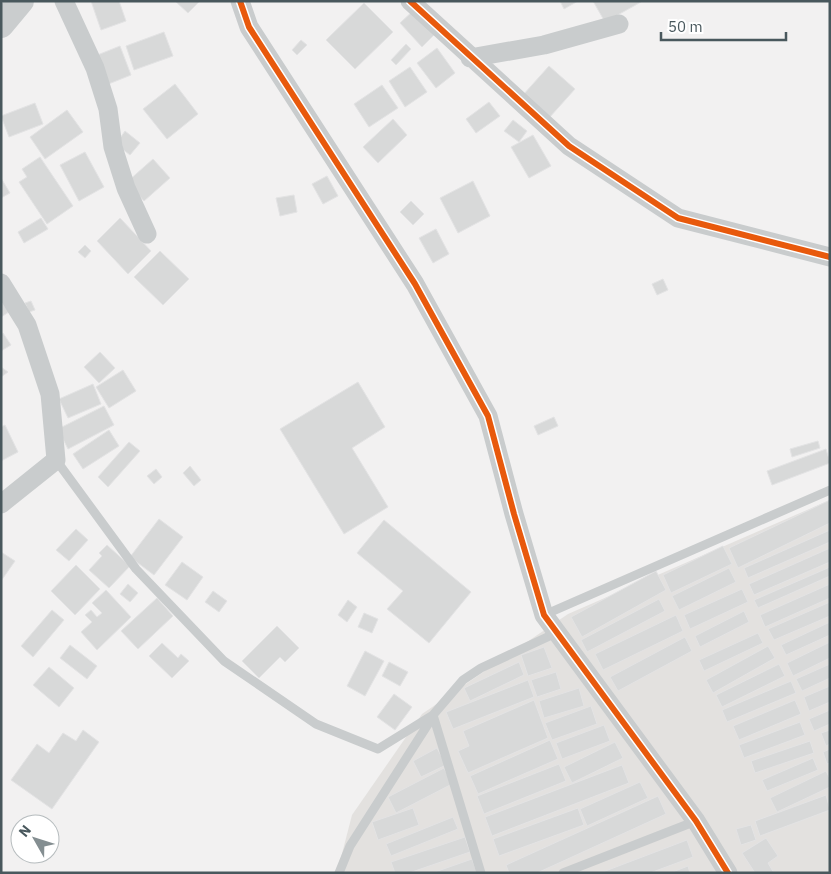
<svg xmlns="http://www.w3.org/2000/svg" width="831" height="874" viewBox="0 0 831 874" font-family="'IBM Plex Sans',sans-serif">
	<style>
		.commercial { fill: #e3e1df }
		.building { fill: #d8d9d9; stroke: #e3e3e4 }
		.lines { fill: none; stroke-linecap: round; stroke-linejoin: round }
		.service { stroke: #c9cccd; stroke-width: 9 }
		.minor { stroke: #c9cccd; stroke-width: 19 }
		.secondary { stroke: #cacdce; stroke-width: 26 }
		.cycleway-casing { stroke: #fff; stroke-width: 9 }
		.cycleway { stroke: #e8590c; stroke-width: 6 }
	</style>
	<rect width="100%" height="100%" fill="#f2f1f1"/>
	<path class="commercial" d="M830,500V873H337L352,815L422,714L568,614Z"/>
	<path class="building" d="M91,1H119L126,21L101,30Z
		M175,1H198L199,2L188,13Z
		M560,1H578L564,9Z
		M593,1H641V2L605,22Z
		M364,3L393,32L355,69L326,40Z
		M414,10L435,34L422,47L400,23Z
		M164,32L173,56L134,70L126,46Z
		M301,40L307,45L297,55L292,50Z
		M406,44L411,49L396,65L391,60Z
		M120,46L131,75L106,85L95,56Z
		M437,48L455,73L436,88L417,63Z
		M549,66L575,89L549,118L523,95Z
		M410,67L427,92L405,107L389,81Z
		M175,84L198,114L167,139L143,109Z
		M382,85L398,108L369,127L354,104Z
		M489,102L500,116L476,133L466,119Z
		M35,103L43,124L9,137L1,116Z
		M67,110L83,132L45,159L30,137Z
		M393,119L407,135L378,163L363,147Z
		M513,120L527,131L519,142L504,131Z
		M125,131L140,143L130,155L116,144Z
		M533,135L551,166L529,178L511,147Z
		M85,152L104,187L79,201L60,165Z
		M40,157L73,206L47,224L19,182L27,177L22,169Z
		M153,159L170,178L144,201L127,182Z
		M327,176L338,196L323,204L312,184Z
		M1,178L10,193L1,198Z
		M473,181L490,216L458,233L440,198Z
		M294,195L297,212L280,216L276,198Z
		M411,201L424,214L413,225L400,212Z
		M41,218L48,229L24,243L18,232Z
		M120,218L151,251L128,274L97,241Z
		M436,229L449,254L433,263L419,238Z
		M85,245L91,251L85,258L78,252Z
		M160,251L189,279L163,305L134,277Z
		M663,279L668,290L657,295L652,284Z
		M1,301L9,312L1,317Z
		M31,301L35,310L29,312L25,303Z
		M3,333L11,345L1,351V334Z
		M100,352L115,368L99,383L84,367Z
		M1,367L8,372L1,377Z
		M123,370L136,391L109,408L96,387Z
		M358,382L385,427L352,448L388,507L344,534L280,429Z
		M93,384L101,404L68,418L59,399Z
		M104,406L114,425L68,449L58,429Z
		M554,417L558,426L538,435L534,426Z
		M5,425L18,452L1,461V427Z
		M109,430L119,446L83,469L73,454Z
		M818,441L820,448L792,457L790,449Z
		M129,442L140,451L108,487L98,477Z
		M826,449L830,463L772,485L767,471Z
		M190,466L201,480L194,486L183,473Z
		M156,469L162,477L154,484L147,476Z
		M830,500V523L738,568L729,548Z
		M159,519L183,537L154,575L130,557Z
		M384,520L471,592L429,643L387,609L403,591L357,553Z
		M76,529L88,540L69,561L56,550Z
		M830,530V542L748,578L744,568Z
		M107,545L130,566L109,588L89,570L102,556L99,553Z
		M723,546L732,564L671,593L663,575Z
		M830,548V562L754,595L749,584Z
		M1,552L15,561L1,581Z
		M182,562L203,577L187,600L165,585Z
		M76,565L100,589L75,615L51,591Z
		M830,567V576L758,608L754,600Z
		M729,568L736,582L679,610L672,596Z
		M656,571L666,590L582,637L571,617Z
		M128,584L138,593L130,602L120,594Z
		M830,584V598L765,627L760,615Z
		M742,589L748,602L690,629L684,615Z
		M106,590L131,617L97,650L81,632L92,622L85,615L91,610L97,617L102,613L92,603Z
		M213,591L227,601L219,612L205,602Z
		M157,598L173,616L138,649L121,631Z
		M659,599L665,611L587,652L581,640Z
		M348,600L357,607L347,622L338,615Z
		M830,602V616L774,640L768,629Z
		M52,610L64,620L33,657L21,646Z
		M744,611L749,622L700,647L695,636Z
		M364,613L378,619L372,633L358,627Z
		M676,615L683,631L603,670L595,654Z
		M830,622V635L786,655L781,645Z
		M277,626L299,648L285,662L280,657L259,678L242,661Z
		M758,633L763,643L704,671L699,660Z
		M685,637L692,651L618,691L610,677Z
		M830,642V658L793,676L787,663Z
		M162,643L178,658L181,654L189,661L172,678L149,656Z
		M70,645L97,666L87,679L60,658Z
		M768,646L775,658L713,693L706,680Z
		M544,647L552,668L528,676L521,655Z
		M365,651L384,661L365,696L347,686Z
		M389,662L408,672L400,686L382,676Z
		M519,662L524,675L470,701L464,688Z
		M779,664L785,676L722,707L716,695Z
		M830,664V678L802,691L796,679Z
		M49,667L74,688L59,707L33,685Z
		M556,672L561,689L537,697L531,680Z
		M528,680L534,697L453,729L446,712Z
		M791,681L796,693L727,722L722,710Z
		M830,686V702L809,711L804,697Z
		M579,688L584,706L544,718L539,701Z
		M394,694L412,707L395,730L377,717Z
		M534,700L548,738L468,773L458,751L469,746L463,731Z
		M795,700L801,714L739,740L733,726Z
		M591,706L597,724L552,740L545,723Z
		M830,710V724L814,731L809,719Z
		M800,722L805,735L744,758L739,745Z
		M604,725L610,741L562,759L556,743Z
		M83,730L99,742L52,809L11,780L37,744L49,753L63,733L76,741Z
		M830,730V744L826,746L821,733Z
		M550,740L558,759L478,794L470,776Z
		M810,741L814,753L755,773L751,761Z
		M615,742L623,758L572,783L564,767Z
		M437,748L446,765L421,777L413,761Z
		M830,749V763L827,764L823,752Z
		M813,758L818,770L767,791L762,780Z
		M559,764L566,781L484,814L477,796Z
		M622,765L629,783L492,836L485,817Z
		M444,768L452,784L396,813L388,797Z
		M826,771L830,779V787L777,812L770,798Z
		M640,782L648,798L587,826L580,809Z
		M826,795L830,810L760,836L755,821Z
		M658,796L666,814L537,873H509L506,865Z
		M413,808L419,825L378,840L372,822Z
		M578,808L584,825L499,856L493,839Z
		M453,817L458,829L391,856L386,844Z
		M751,825L756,840L741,845L736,829Z
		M465,837L470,852L409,873H395L391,862Z
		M766,838L778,856L768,863L774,873H755L742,853Z
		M687,840L693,857L650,873H600Z
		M472,859L477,873H432Z
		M688,866L690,873H670Z"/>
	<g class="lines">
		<path class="service" d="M56,460L136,569L224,661L316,724L378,749L433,715
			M544,615L830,490
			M339,873L350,846L432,718
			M481,873L433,715L463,680L481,668L556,633
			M563,873L696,821"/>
		<path class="minor" d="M64,1L95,68L108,109L113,147L126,188L147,234
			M240,1L249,27L415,284L488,416L514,514L544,615L696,821L728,873
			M410,1L569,146L678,218L830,257
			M470,58L544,45L619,24
			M1,283L27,325L50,394L56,460L1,504"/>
		<path class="secondary" d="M1,25L21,1"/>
		<defs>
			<path id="cycleway" d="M240,1L249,27L415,284L488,416L514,514L544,615L696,821L728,873
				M410,1L569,146L678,218L830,257"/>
		</defs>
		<use href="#cycleway" class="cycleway-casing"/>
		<use href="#cycleway" class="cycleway"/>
	</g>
	<rect width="831" height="874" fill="none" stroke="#49585d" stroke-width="5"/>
	<g transform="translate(35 839) rotate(309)"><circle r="24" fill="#ffffff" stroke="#b6bcbe"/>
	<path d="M0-4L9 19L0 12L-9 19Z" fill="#848e91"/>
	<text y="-8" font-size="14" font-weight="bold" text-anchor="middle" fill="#49585d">N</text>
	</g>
	<path d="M661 32v8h125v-8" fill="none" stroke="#49585d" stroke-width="2.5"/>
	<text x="668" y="32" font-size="15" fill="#49585d" stroke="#ffffff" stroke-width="4" paint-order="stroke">50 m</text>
</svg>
